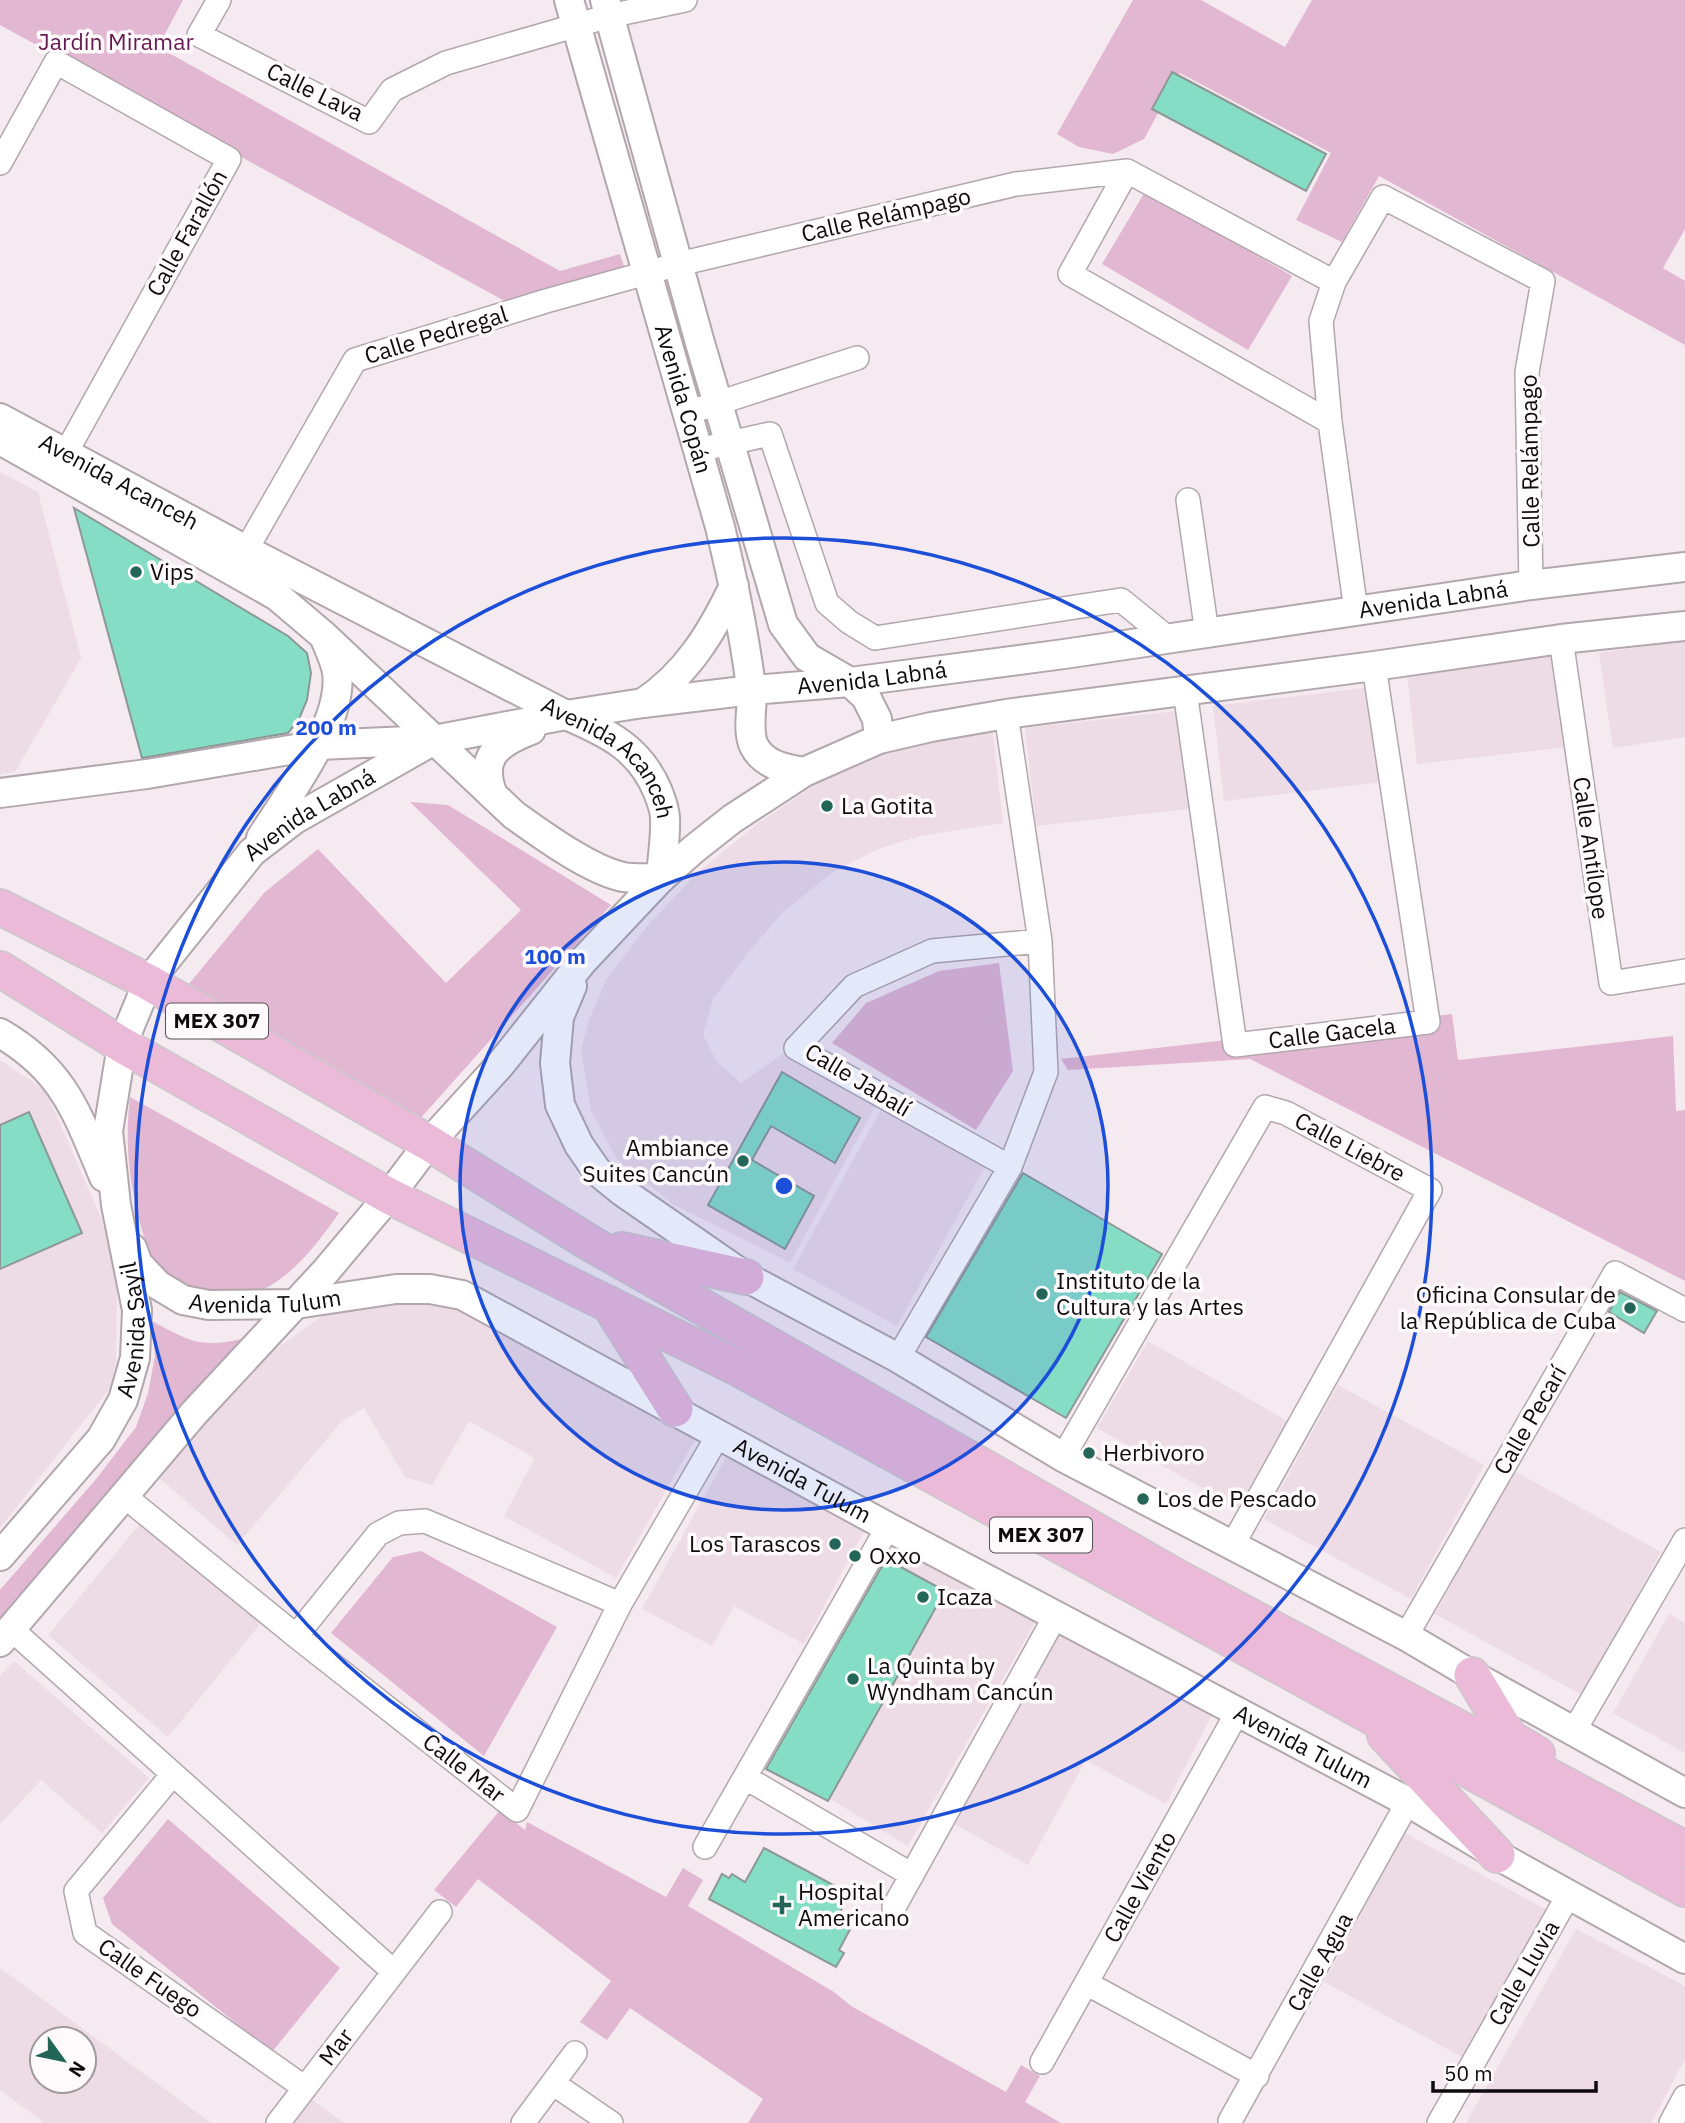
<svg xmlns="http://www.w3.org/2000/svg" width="1685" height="2123" viewBox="0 0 1685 2123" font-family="'IBM Plex Sans',sans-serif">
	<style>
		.built { fill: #eddbe5; fill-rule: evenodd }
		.green { fill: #e2b7d1 }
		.building { fill: #86ddc6; stroke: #8d9895; stroke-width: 2 }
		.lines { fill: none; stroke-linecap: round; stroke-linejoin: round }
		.minor-casing { stroke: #b1a7ad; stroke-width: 26 }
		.tertiary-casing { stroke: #b1a7ad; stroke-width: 32 }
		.primary-casing { stroke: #cac9ca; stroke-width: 38 }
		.minor { stroke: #fff; stroke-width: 23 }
		.tertiary { stroke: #fff; stroke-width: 28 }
		.primary { stroke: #ebbad9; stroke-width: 35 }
		.ring { fill: none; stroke: #1d4ed8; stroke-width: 3.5 }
		.poi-dot { fill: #236657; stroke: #fefafc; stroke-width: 2.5 }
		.labels { text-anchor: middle; stroke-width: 7; stroke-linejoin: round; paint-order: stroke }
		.shield { fill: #fefafc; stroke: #565354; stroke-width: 2 }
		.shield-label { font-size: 21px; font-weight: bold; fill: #0e0b0c }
		.park-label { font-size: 23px; fill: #651b4f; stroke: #fefafc }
		.street-label { font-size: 23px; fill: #0e0b0c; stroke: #fefafc }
		.poi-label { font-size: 23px; fill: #0e0b0c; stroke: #fefafc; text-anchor: start }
		.centre { fill: #1d4ed8; stroke: #fefafc; stroke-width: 3.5 }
		.ring-label { font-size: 21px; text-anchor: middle; font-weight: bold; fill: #1d4ed8; stroke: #fefafc; stroke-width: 7; stroke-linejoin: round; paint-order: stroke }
	</style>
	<rect width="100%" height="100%" fill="#f5eaf0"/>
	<path class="built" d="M0,472L38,492L81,658L15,772L0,774Z
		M1685,641V737L1613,748L1599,653Z
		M1575,653L1585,745L1417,764L1407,673Z
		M1380,686L1391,781L1224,801L1213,706Z
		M1186,710L1196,808L1036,826L1025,728Z
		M992,726L1003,823L920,836L878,849L833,872L783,912L751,949L713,999L703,1035L717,1062L741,1083L787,1051L877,1103L790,1263L674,1205L617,1159L591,1111L581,1049L590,1017L606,980L648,925L697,873L757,824L821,781L871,759L925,739Z
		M0,1060L46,1091L101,1218L117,1271L116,1362L110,1388L0,1528Z
		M883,1106L987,1163L897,1326L793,1269Z
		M426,1298L464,1301L700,1431L616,1578L504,1516L535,1458L469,1421L432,1485L405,1477L364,1408L342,1421L237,1545L151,1471L274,1350L325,1314Z
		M1148,1341L1287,1421L1237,1508L1097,1428Z
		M1338,1385L1484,1465L1411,1599L1264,1519Z
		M731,1448L868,1523L804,1644L734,1606L712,1646L642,1609Z
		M1514,1471L1661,1552L1582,1695L1435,1614Z
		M144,1519L266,1617L168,1737L48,1635Z
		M898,1540L1038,1617L908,1846L774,1765Z
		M1669,1614L1685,1623V1753L1613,1713Z
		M1059,1628L1213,1713L1166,1804L1086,1760L1028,1865L953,1823Z
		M14,1661L149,1778L102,1833L41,1780L0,1824V1676Z
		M1405,1833L1545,1909L1464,2058L1324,1982Z
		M1576,1929L1685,1986V2059L1651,2123H1466Z
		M0,1968L211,2123H45L0,2090ZM84,2039V2081H42V2039Z
		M311,2099L344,2123H293Z"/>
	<path class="green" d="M0,0H183L158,47L560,271L620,254L626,272L512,305L0,25Z
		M1133,0H1201L1285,47L1312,0H1685V229L1663,268L1685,281V345L1379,176L1342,242L1296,220L1331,153L1180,73L1144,139L1113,154L1079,147L1057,134Z
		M1146,190L1292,276L1248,350L1102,264Z
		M410,802L448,805L611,905L418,1121L184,990L264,893L318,849L446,983L521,910Z
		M999,963L1013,1071L976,1130L832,1043L866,1003L939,971Z
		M1452,1014L1458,1060L1673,1036L1676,1111L1685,1110V1281L1250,1059L1068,1070L1061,1059Z
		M130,1097L339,1213C306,1260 263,1315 198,1293C186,1289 169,1284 160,1274C152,1265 149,1251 145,1240C130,1193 124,1147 130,1097Z
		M152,1321C192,1343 204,1349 249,1337L0,1631V1590L97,1478L136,1427L148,1393L155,1356Z
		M421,1551L557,1627L484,1756L331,1633L393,1557Z
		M500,1810L525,1830L527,1822L666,1897L683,1868L703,1880L688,1906L834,1992L851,2006L1006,2092L1021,2065L1040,2076L1025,2102L1061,2123H748L763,2099L630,2008L607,2040L580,2022L611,1981L478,1879L456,1907L434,1890Z
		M168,1819L340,1968L272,2052L112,1924L103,1898Z"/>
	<path class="building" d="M1172,72L1326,154L1306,191L1152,109Z
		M74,508L288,636L307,653L311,673L307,700L299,719L288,733L142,758Z
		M782,1072L860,1118L835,1163L771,1126L752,1160L814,1196L785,1249L708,1205Z
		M29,1112L82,1233L0,1269V1125Z
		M1023,1173L1162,1254L1066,1418L926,1337Z
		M1620,1292L1657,1311L1644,1333L1609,1312Z
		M886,1559L945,1591L828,1801L766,1769Z
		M764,1848L850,1894L840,1912L855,1920L839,1950L844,1953L836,1967L709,1899L722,1874L729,1878L732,1874L745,1882Z"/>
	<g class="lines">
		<defs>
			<path id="minor" d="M219,0L199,35L369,122L392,90L446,63L609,16L685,0
				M0,163L56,62L229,159L58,467
				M687,413L857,358
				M1330,422L1070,274L1127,171L1334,282
				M698,450L770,434L827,603L849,622L875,638L1121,600L1169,639
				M1188,500L1207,633
				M246,550L355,360L546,301L679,264L1016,184L1127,171
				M1356,611L1330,422L1321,321L1334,282L1383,197L1543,281L1527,372L1531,585
				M1561,639L1611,983L1685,971
				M1185,691L1235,1045L1428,1022L1374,666
				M1010,1167L796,1048L854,986L932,951L1040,941
				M898,1358L1010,1167L1046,1072L1040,941L1006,714
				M1063,1457L1265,1107L1286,1113L1430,1190L1232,1546
				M123,1495L296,1636L517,1810L620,1604L719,1434
				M10,1628L393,1971
				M296,1636L378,1534L399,1523L425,1521L620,1604
				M1406,1636L1615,1273L1685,1310
				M1574,1731L1685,1540
				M173,1774L76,1891L85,1933L305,2088
				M746,1778L912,1875
				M705,1847L888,1527
				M894,1907L1056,1615
				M1086,1983L1257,2076
				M1042,2062L1237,1713
				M554,2084L611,2123
				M1230,2121L1408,1802
				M278,2123L440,1912
				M523,2123L575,2053
				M1439,2123L1568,1896
				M1671,2123L1685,2097"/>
			<g id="tertiary">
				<path id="s1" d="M569,0L720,527C733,580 744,633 751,687C754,705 746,729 754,746C764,765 785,769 804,772"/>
				<path d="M605,0L700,343L783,624L807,657L850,682L866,697L877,719L879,739"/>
				<path id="s2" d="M0,418L246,550L566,715C608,733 640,748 658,792C661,800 665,810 665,818C666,838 662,858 661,878"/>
				<path d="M0,440L277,596L323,635L514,815C542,835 590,870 623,877C635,879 648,878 661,878"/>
				<path d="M643,703C687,674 712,632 734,586"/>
				<path d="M0,793L147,774L319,745L431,740"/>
				<path d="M493,795C478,757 497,743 531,730"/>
				<path d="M261,838C287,796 344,723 337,672C335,661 330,651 326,641"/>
				<path d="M572,986L559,1017L555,1063L560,1105L579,1145L597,1171L623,1192L746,1277L898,1358L1063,1457L1406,1636L1472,1675L1685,1793"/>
				<path d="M0,1033C64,1070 77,1113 104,1177"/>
				<path id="s3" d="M132,1248L138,1264L158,1285L183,1300L209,1305L296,1304L396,1289H430L462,1295L888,1527L1408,1802L1497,1855L1685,1959"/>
				<path id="s4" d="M0,1556L101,1439L123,1400L135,1358L137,1310L116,1205L108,1131L122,1045L148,982L252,852L295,819L434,740L566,715L643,703L752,690L850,682L1064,654L1531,585L1685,567"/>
				<path d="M0,1642L195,1412L325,1272L389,1196L429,1143L500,1065L582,962L661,878L694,849L732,819L804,772L879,739L931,727L1006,714L1374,666L1561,639L1685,626"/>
			</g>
			<path id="primary" d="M0,907L148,982L429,1143L590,1243L1182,1580L1685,1849
				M0,969L122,1045L389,1196L738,1368L1685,1889
				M622,1250L746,1277
				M609,1304L675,1409
				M1472,1675L1510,1738L1537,1754
				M1385,1735L1497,1855"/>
		</defs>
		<use href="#minor" class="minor-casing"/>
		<use href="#tertiary" class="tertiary-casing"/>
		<use href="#primary" class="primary-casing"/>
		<use href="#minor" class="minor"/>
		<use href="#tertiary" class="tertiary"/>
		<use href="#primary" class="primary"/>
	</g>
	<circle cx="784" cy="1186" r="324" fill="#1d4ed8" fill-opacity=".12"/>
	<g class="ring">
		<circle cx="784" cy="1186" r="324"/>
		<circle cx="784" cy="1186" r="648"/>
	</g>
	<g class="poi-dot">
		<circle cx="136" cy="572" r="7"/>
		<circle cx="827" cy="806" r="7"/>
		<circle cx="743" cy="1161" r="7"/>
		<circle cx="1042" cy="1294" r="7"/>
		<circle cx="1630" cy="1308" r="7"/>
		<circle cx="1089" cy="1453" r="7"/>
		<circle cx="1143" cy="1499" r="7"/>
		<circle cx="835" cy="1544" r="7"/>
		<circle cx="855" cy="1556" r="7"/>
		<circle cx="923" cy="1597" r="7"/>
		<circle cx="853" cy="1679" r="7"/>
		<path d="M778.5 1894.5h7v7h7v7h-7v7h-7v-7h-7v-7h7z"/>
	</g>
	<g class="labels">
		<g class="shield">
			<rect x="166" y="1003.5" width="102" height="35" rx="5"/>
			<rect x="990" y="1517.5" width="102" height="35" rx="5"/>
		</g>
		<g class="shield-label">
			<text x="217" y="1028">MEX 307</text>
			<text x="1041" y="1542">MEX 307</text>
		</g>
		<g class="park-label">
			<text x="116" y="50">Jardín Miramar</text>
		</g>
		<g class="street-label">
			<text transform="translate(315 92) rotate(26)" y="8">Calle Lava</text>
			<text transform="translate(886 215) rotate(-13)" y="8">Calle Relámpago</text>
			<text transform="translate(187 233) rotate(-61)" y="8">Calle Farallón</text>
			<text transform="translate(436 335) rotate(-17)" y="8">Calle Pedregal</text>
			<text dy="8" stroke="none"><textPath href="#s1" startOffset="415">Avenida Copán</textPath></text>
			<text transform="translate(1530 461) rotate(-91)" y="8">Calle Relámpago</text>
			<text dy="8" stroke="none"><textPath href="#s2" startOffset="135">Avenida Acanceh</textPath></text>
			<text dy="8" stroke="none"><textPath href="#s4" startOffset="2018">Avenida Labná</textPath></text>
			<text dy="8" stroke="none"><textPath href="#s4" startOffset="1451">Avenida Labná</textPath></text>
			<text dy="8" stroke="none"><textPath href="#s2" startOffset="702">Avenida Acanceh</textPath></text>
			<text dy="8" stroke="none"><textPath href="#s4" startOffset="863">Avenida Labná</textPath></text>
			<text transform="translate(1591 848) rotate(82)" y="8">Calle Antílope</text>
			<text transform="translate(1332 1033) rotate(-7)" y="8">Calle Gacela</text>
			<text transform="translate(858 1080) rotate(31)" y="8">Calle Jabalí</text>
			<text transform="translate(1350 1147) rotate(28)" y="8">Calle Liebre</text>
			<text dy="8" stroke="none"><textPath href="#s3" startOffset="158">Avenida Tulum</textPath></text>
			<text dy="8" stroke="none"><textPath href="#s4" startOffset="271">Avenida Sayil</textPath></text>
			<text transform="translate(1530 1420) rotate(-60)" y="8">Calle Pecarí</text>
			<text dy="8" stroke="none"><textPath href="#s3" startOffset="744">Avenida Tulum</textPath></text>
			<text dy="8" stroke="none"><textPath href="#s3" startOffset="1311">Avenida Tulum</textPath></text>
			<text transform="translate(464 1768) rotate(38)" y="8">Calle Mar</text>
			<text transform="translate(1140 1887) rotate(-61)" y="8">Calle Viento</text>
			<text transform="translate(1320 1962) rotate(-61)" y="8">Calle Agua</text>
			<text transform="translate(1524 1973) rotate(-60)" y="8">Calle Lluvia</text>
			<text transform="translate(150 1978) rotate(35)" y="8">Calle Fuego</text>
			<text transform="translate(336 2047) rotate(-53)" y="8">Mar</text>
		</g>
		<g class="poi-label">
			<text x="150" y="580">Vips</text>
			<text x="841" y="814">La Gotita</text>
			<text x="729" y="1156" text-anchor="end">Ambiance<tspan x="729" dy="26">Suites Cancún</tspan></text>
			<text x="1056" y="1289">Instituto de la<tspan x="1056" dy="26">Cultura y las Artes</tspan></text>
			<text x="1616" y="1303" text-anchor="end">Oficina Consular de<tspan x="1616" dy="26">la República de Cuba</tspan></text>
			<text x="1103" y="1461">Herbivoro</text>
			<text x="1157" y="1507">Los de Pescado</text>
			<text x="821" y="1552" text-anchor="end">Los Tarascos</text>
			<text x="869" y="1564">Oxxo</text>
			<text x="937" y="1605">Icaza</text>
			<text x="867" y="1674">La Quinta by<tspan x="867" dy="26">Wyndham Cancún</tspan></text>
			<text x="798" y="1900">Hospital<tspan x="798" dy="26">Americano</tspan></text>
		</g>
	</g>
	<circle cx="784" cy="1186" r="10" class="centre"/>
	<g class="ring-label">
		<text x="326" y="735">200 m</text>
		<text x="555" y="964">100 m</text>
	</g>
	<g transform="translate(63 2060) rotate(123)"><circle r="33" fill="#fefafc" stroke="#9e9a9c" stroke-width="2"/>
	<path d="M0-5L12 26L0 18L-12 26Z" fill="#236657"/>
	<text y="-10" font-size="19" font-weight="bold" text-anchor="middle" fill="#0e0b0c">N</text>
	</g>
	<path d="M1433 2081v10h163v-10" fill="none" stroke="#0e0b0c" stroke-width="3.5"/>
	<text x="1444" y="2081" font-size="21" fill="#0e0b0c" stroke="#fefafc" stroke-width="5" paint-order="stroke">50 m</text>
</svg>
